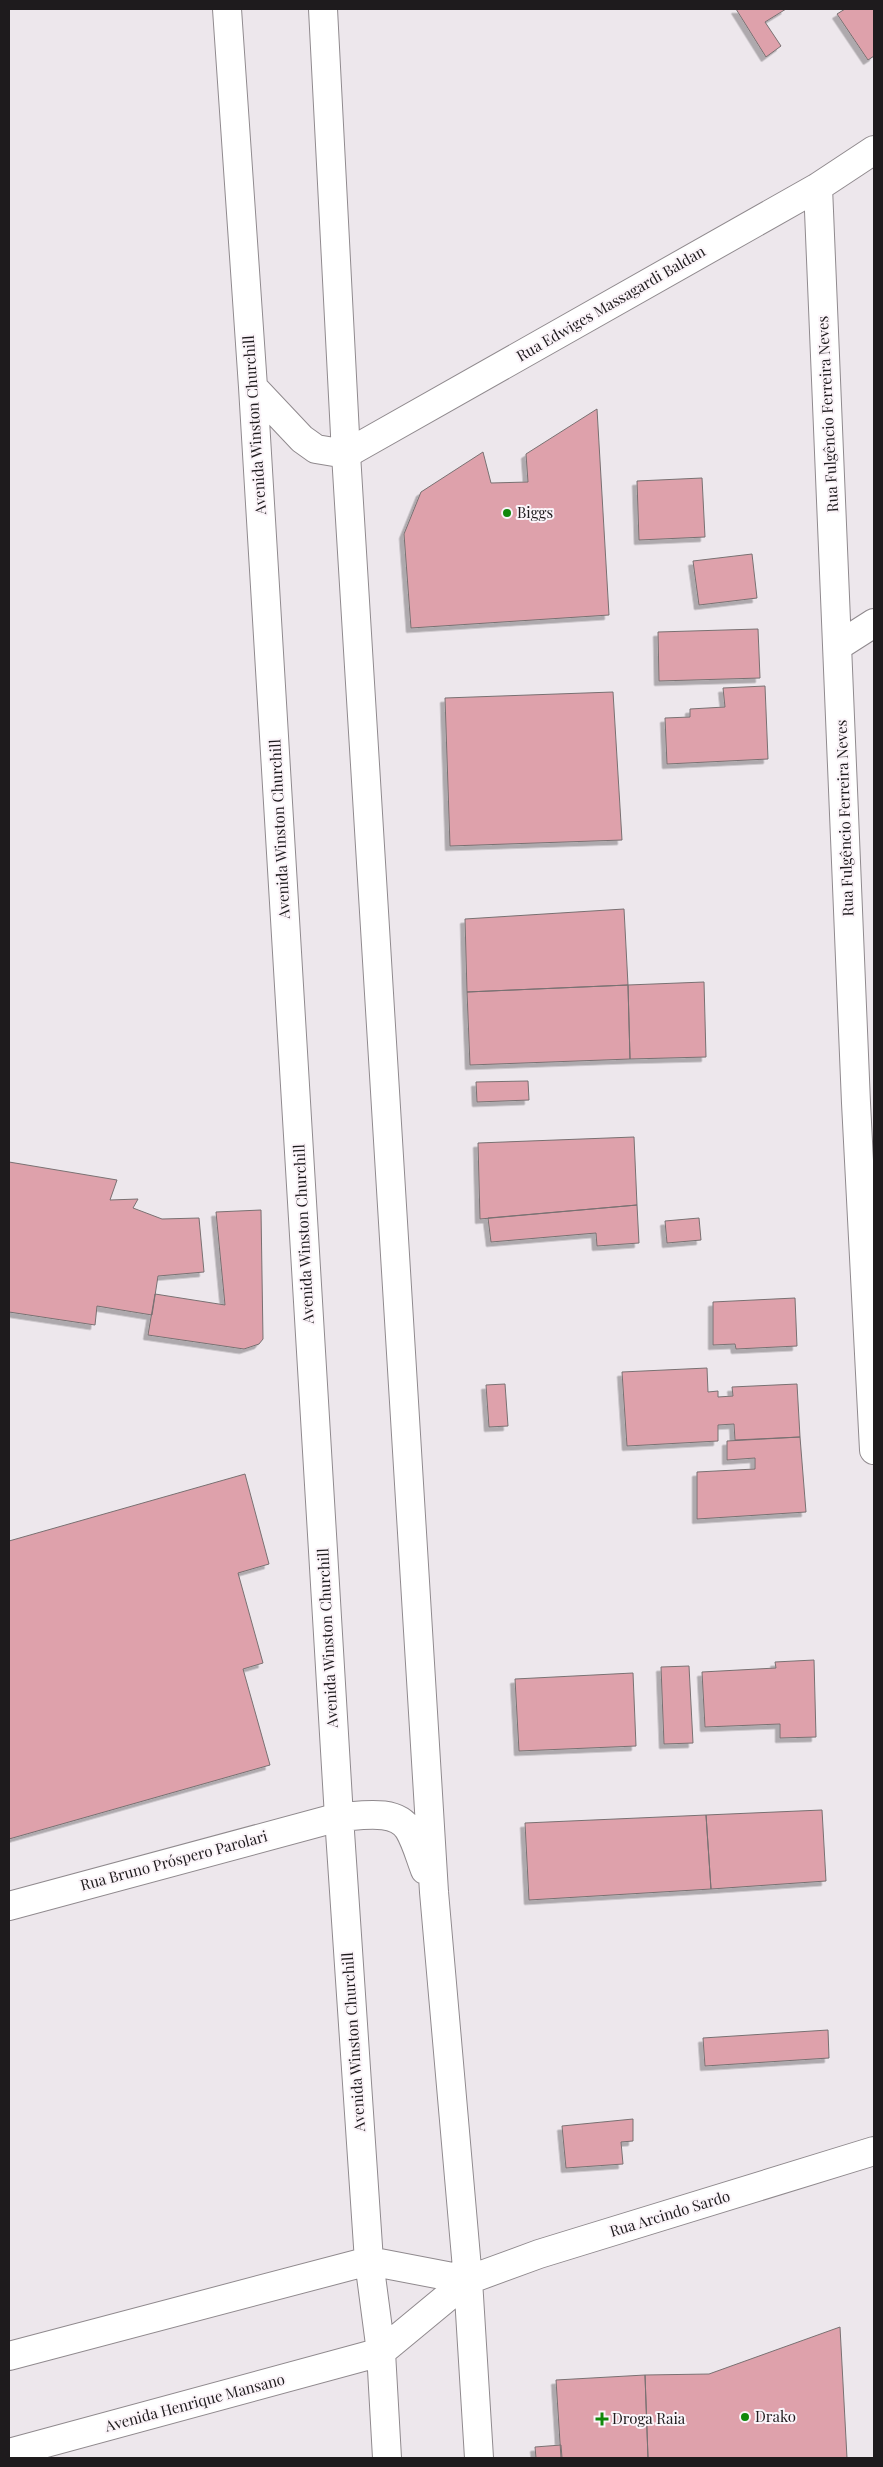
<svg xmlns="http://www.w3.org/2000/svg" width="883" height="2467" viewBox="0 0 883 2467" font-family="'Playfair Display',serif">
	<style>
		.building { fill: #dea1ab; stroke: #797172; filter: url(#shadow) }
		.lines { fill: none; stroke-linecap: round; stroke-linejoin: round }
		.street-casing { stroke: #908a8e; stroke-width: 30 }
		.secondary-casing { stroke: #908a8e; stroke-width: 30 }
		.street { stroke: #fff; stroke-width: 28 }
		.secondary { stroke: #fff; stroke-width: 28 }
		.poi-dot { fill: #10880b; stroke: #fbf4f9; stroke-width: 2 }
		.labels { text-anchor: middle; stroke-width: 4; stroke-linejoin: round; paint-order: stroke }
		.street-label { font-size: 15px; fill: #1e1b1d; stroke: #fbf4f9 }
		.poi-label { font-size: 15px; fill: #1e1b1d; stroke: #fbf4f9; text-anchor: start }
	</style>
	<defs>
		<filter id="shadow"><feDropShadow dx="-4.5" dy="4.5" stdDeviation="0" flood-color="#0004"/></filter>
	</defs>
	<rect width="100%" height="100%" fill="#ede7ec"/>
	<path class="building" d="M736,9H786L765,22L781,46L766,57Z
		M845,9H874V56L868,60L837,14Z
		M597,409L609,615L411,628L404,534L421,492L483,452L491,483L528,482L526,454Z
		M702,478L705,537L639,540L637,481Z
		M752,554L757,598L699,605L693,561Z
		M758,629L760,678L659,681L658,632Z
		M765,686L768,759L667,764L665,718L690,717V709L725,707L723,688Z
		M613,692L622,840L450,846L445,698Z
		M624,909L628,985L467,992L465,919Z
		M704,982L706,1057L630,1059L628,985Z
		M628,985L630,1059L470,1065L467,992Z
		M528,1081L529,1100L477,1102L476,1082Z
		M634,1137L637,1205L480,1219L478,1143Z
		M9,1162L117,1180L110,1200L138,1199L133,1208L162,1219L199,1218L204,1272L158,1276L152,1315L97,1306L95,1325L9,1312Z
		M637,1205L639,1243L597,1246L596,1233L491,1242L488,1218Z
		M261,1210L263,1339L259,1344L244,1349L148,1335L155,1294L225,1305L216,1212Z
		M699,1218L701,1240L667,1243L665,1221Z
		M795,1298L797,1346L736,1349L735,1344L713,1345V1302Z
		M707,1368L708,1392L718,1391V1397L733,1396L732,1387L797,1384L800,1437L735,1440L734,1424L718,1425V1441L627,1446L622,1372Z
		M505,1384L508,1426L489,1427L486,1385Z
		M800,1437L806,1512L697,1519V1472L755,1469V1458L727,1460V1441Z
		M245,1474L269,1564L238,1573L263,1663L243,1669L270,1765L9,1839V1541Z
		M814,1660L816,1737L780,1738V1724L705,1727L702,1672L776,1668L775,1662Z
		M689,1666L693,1743L664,1744L661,1667Z
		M633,1673L636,1746L519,1751L515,1679Z
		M822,1810L826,1881L711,1889L706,1815Z
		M706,1815L711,1889L529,1900L525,1823Z
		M828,2030L829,2058L705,2066L703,2038Z
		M633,2119V2141L621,2142L623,2164L566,2168L562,2126Z
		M840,2327L847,2458H648L645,2375L709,2374Z
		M645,2375L648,2458H561L556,2380Z
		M561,2445L562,2458H536L535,2447Z"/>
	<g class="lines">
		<defs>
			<path id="street" d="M818,187L856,1103L874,1450
				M346,454L818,187L874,150
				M838,646L874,623
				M9,1906L339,1817"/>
			<path id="secondary" d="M227,9L253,387L339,1817L369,2261L381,2352L387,2458
				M323,9L346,454L434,1892L468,2280L479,2458
				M253,387L302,439L316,449L346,454
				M339,1817C360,1816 396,1808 409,1830C416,1842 420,1857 425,1870
				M9,2356L369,2261L468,2280
				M9,2453L381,2352L468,2280L539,2254L874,2151"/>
		</defs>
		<use href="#street" class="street-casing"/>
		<use href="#secondary" class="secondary-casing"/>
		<use href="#street" class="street"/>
		<use href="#secondary" class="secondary"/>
	</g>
	<g class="poi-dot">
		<circle cx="507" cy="513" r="5"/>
		<circle cx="745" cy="2417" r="5"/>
		<path d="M599.5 2411.5h5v5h5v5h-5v5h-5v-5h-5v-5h5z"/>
	</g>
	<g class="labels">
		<g class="street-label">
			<text transform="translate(611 304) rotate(-30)" y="5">Rua Edwiges Massagardi Baldan</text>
			<text transform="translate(828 414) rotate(-93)" y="5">Rua Fulgêncio Ferreira Neves</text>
			<text transform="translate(255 425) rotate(-94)" y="5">Avenida Winston Churchill</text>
			<text transform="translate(845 818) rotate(-92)" y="5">Rua Fulgêncio Ferreira Neves</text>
			<text transform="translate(280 829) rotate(-93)" y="5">Avenida Winston Churchill</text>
			<text transform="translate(304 1234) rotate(-93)" y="5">Avenida Winston Churchill</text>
			<text transform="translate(328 1638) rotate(-93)" y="5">Avenida Winston Churchill</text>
			<text transform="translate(174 1861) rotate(-15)" y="5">Rua Bruno Próspero Parolari</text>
			<text transform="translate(354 2042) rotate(-94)" y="5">Avenida Winston Churchill</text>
			<text transform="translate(670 2214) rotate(-17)" y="5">Rua Arcindo Sardo</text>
			<text transform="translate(195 2403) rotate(-15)" y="5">Avenida Henrique Mansano</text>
		</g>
		<g class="poi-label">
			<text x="517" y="518">Biggs</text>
			<text x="755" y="2422">Drako</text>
			<text x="612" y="2424">Droga Raia</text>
		</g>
	</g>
	<rect width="883" height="2467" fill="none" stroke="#1e1b1d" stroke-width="20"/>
</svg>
